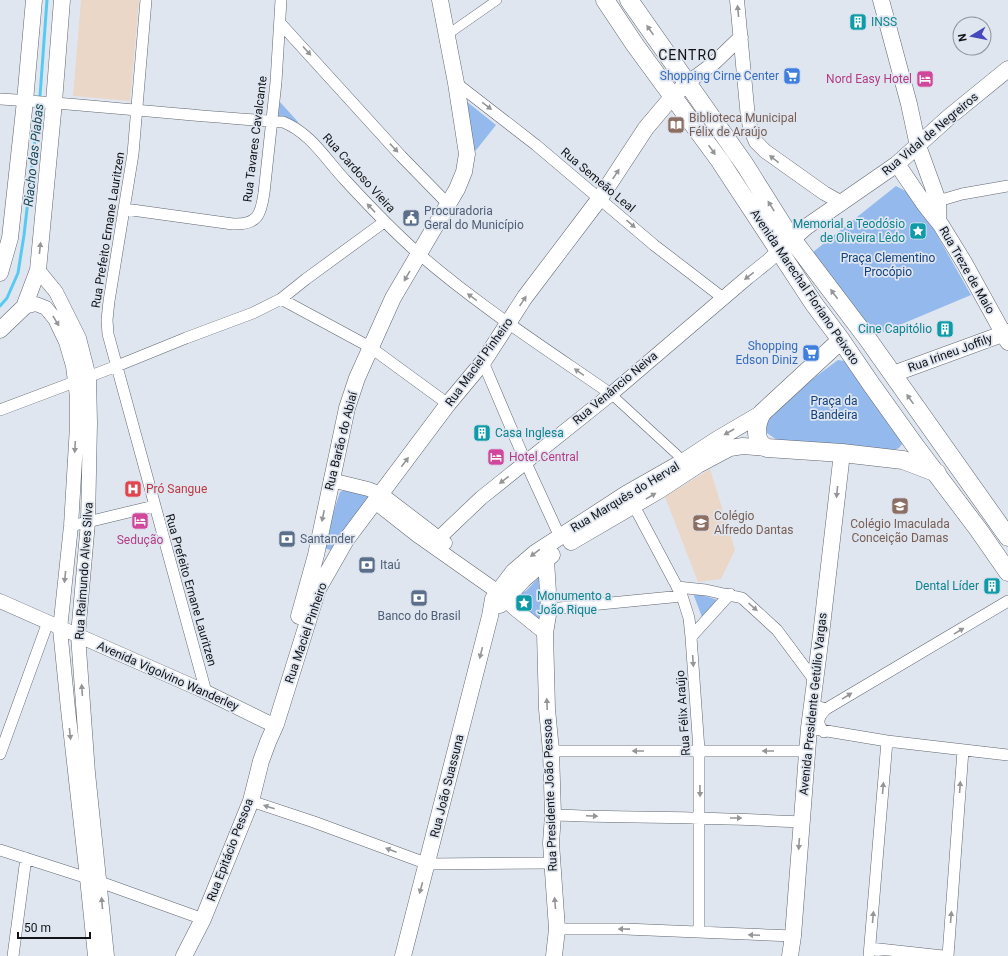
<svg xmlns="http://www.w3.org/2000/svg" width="1008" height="956" viewBox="0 0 1008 956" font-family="Roboto,sans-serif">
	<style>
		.education { fill: #ebd7c8 }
		.green { fill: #94b9ed }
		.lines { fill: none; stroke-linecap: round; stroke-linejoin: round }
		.stream { stroke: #59caef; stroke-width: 3 }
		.pedestrian-casing { stroke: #61676f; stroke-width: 10 }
		.minor-casing { stroke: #61676f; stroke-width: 12 }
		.tertiary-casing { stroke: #61676f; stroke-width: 15 }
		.secondary-casing { stroke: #61676f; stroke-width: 17 }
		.primary-casing { stroke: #61676f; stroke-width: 19 }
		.pedestrian { stroke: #fff; stroke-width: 9 }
		.minor { stroke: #fff; stroke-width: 11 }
		.tertiary { stroke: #fff; stroke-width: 14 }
		.secondary { stroke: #fff; stroke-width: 16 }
		.primary { stroke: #fff; stroke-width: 18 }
		.oneway { fill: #949597 }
		.labels { text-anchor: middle; stroke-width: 3.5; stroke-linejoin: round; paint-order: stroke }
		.culture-label { font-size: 12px; fill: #0d838f; stroke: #dfe6f0; text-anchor: start }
		.shop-label { font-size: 12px; fill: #366cbe; stroke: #dfe6f0; text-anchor: end }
		.hotel-label { font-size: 12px; fill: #b23c85; stroke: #dfe6f0; text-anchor: end }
		.education-label { font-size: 12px; fill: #785e54; stroke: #dfe6f0; text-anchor: start }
		.street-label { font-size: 12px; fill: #111317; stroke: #dfe6f0 }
		.service-label { font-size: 12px; fill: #4e5e75; stroke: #dfe6f0; text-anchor: start }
		.park-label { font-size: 12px; fill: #11407d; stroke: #dfe6f0 }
		.health-label { font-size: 12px; fill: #be3a42; stroke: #dfe6f0; text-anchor: start }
		.water-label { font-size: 13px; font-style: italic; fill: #1b4b5b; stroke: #dfe6f0 }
		.quarter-label { font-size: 14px; letter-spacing: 1px; fill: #111317; stroke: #dfe6f0 }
	</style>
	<rect width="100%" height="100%" fill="#dfe6f0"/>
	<path class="education" d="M81,0H139L130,101L73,96Z
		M710,469L735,550L721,579L698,582L665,497Z"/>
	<path class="green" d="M466,101L496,125L473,154Z
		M280,102L299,123L278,116Z
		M896,186L915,196L971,295L871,337L808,256Z
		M838,360L844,361L899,433L902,444L899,448L892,451L777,440L767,433L766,424L775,407Z
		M347,489L368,496L371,502L336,546L330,550L324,548V541L340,492Z
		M541,575L543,623L525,608L512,603L514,595L526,591Z
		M695,593L718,600L702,617L694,596Z"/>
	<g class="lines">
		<path class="stream" d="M0,306L7,298L18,273L24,235L40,96L47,0"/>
		<defs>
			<path id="pedestrian" d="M447,35L497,0
				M611,394L684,461"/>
			<path id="minor" d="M146,0L133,154L109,301L107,320L108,334L206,692
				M280,23L401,156L448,204
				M456,83L536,145L654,245L723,298
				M0,99C94,105 188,116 283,122C311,133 326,160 346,181C370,207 393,231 419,254C479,306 546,349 611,394
				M938,201L962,194L1008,186
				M125,209L233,224C258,225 261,214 264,193L276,82L281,0
				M281,299L370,347L448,404
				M483,362L526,463L560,537
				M0,410L117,366L186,338L253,313L281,299L306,279L384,222
				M634,506L682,596L689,618L691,637L699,750V932
				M71,526L154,506
				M677,587L706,590L742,598L777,630L815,681
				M549,609L682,596
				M691,637L730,594
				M812,705L826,709L1008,601
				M809,728L887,741L1008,755
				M824,732C816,723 818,717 826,709
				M551,751H807
				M0,754L48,622
				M251,801L314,822L428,864L552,863
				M553,815C635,818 718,817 800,822
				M0,850L100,882L203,919
				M557,929H625L793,936
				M870,948L943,956
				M13,956L26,858
				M869,956L887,741
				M948,956L963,750"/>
			<path id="tertiary" d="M737,0L748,118L751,130L756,142L765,151L824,193L842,203
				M687,83L714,63L741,37
				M38,270L56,292L79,338L89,377L90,423L88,522L78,635L88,773L107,956
				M24,307L36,304L46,308L55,319L66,342L73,366L77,397V426L71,526L60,629L68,709L87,878L95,956
				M331,480L368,489L381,494L445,543
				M375,502L417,535L498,592L514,608L545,633
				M439,538L481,498L611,394L748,277L768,261L779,251
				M0,601L206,692L269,723"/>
			<path id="secondary" d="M881,0L909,104L918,146L938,201V219
				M897,164L925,205L941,225L965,264L1008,342
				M782,248L806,227L897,164L949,117L1008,69
				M0,273L10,238L25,101L34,0
				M0,330L24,307L38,270L54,102L62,0
				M893,374L1008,332
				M571,542L660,490L698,465L730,448L743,446L767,448
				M546,560L549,609L545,633L547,709L551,751L553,815L551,843L557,929L554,956
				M500,605L524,579L552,555
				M299,616L316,555L347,408L357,378L393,298L457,189L464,172L467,154L456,83L440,0
				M184,956L203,919L251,801L261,761L268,742L276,724L318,589L346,540L448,404L483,362L525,297L600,198L646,128L673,96L681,89
				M403,956L490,616L493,599L498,592L513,572L535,553L626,494L684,461L716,440L762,413
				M790,956L793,936L809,728L821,635L842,453"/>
			<path id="primary" d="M605,0L635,45L720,161L814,304L841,340L871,384L916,447L978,529L1008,572
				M629,0L745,165L789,235L867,338L1008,537
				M841,340L762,413C756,424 753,442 767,448L842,453L903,460L937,473"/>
		</defs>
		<use href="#pedestrian" class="pedestrian-casing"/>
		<use href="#minor" class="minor-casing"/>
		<use href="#tertiary" class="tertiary-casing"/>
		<use href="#secondary" class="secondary-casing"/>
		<use href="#primary" class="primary-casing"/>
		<use href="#pedestrian" class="pedestrian"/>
		<use href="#minor" class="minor"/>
		<use href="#tertiary" class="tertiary"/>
		<use href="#secondary" class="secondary"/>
		<use href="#primary" class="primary"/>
	</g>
	<defs><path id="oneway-solid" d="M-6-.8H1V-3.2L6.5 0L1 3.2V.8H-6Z"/></defs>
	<g class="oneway">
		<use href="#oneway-solid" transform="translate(738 11) rotate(-96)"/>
		<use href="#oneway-solid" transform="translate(650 30) rotate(-125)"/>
		<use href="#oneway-solid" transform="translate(307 51) rotate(48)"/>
		<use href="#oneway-solid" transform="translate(487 106) rotate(37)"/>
		<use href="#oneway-solid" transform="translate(394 148) rotate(47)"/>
		<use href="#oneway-solid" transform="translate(712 150) rotate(55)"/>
		<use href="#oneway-solid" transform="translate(774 159) rotate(-142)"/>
		<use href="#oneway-solid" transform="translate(616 174) rotate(-57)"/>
		<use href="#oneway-solid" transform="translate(771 206) rotate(-122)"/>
		<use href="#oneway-solid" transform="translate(371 208) rotate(-133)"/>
		<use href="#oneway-solid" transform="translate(631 224) rotate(41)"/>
		<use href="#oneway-solid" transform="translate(40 248) rotate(-84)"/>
		<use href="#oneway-solid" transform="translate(407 276) rotate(120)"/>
		<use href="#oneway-solid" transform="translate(749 276) rotate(142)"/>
		<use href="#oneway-solid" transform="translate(834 294) rotate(-127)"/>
		<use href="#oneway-solid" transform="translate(472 297) rotate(-144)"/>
		<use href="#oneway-solid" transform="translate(523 301) rotate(-56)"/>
		<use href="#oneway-solid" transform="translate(56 321) rotate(59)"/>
		<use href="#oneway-solid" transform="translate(579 372) rotate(-145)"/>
		<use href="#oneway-solid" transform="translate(910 399) rotate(-125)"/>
		<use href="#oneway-solid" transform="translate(729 432) rotate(150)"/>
		<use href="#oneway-solid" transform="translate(75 447) rotate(93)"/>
		<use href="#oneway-solid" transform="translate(405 462) rotate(-53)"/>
		<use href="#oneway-solid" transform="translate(504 480) rotate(142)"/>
		<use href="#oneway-solid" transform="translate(837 492) rotate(96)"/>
		<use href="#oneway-solid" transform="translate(651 496) rotate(-31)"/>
		<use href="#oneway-solid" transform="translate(323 516) rotate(102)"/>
		<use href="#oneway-solid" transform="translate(535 553) rotate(143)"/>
		<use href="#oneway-solid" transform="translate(65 577) rotate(96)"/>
		<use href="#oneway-solid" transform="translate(753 607) rotate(42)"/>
		<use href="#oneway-solid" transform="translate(959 631) rotate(-31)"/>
		<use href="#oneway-solid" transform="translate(481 653) rotate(104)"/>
		<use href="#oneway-solid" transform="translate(693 661) rotate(86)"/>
		<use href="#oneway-solid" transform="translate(82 690) rotate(-94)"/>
		<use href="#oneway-solid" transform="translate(847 696) rotate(-32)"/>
		<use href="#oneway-solid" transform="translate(547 704) rotate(-92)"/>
		<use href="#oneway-solid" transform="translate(70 734) rotate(84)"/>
		<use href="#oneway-solid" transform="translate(638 751) rotate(180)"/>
		<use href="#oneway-solid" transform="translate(768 751) rotate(-180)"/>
		<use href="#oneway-solid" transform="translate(960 787) rotate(-86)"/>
		<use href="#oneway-solid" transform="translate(883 788) rotate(-85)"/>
		<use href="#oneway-solid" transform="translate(700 791) rotate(89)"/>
		<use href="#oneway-solid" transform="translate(269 807) rotate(-162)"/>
		<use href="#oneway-solid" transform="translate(592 816) rotate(2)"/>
		<use href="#oneway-solid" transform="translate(736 818)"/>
		<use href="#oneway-solid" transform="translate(799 844) rotate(94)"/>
		<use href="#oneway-solid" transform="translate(391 850) rotate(-159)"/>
		<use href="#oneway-solid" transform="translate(421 888) rotate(105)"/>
		<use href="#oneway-solid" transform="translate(102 903) rotate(-95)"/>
		<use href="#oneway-solid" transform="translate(555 903) rotate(-95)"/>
		<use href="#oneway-solid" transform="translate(873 917) rotate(-85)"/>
		<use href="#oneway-solid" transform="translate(951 917) rotate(-85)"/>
		<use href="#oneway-solid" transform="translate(624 929) rotate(-179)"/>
		<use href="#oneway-solid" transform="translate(754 935) rotate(-178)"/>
	</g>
	<defs>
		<symbol id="building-square" viewBox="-11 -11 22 22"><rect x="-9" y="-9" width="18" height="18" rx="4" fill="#0f9aa8" stroke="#dfe6f0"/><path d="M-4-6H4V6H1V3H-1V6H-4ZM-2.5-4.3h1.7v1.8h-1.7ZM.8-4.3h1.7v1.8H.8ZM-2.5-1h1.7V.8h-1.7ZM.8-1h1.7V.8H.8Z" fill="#fff"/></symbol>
		<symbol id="supermarket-square" viewBox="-11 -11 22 22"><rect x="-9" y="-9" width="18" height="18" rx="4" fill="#3f7fe0" stroke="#dfe6f0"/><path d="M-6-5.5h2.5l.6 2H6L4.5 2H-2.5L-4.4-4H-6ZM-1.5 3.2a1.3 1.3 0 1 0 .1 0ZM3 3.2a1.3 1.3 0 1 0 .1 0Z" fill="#fff"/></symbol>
		<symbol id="hotel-square" viewBox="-11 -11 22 22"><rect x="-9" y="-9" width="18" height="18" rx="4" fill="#d1479c" stroke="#dfe6f0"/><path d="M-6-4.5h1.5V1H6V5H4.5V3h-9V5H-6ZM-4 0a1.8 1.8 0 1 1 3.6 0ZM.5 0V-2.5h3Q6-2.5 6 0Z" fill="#fff"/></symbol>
		<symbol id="library-square" viewBox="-11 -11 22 22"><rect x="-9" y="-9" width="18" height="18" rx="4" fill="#8d6e63" stroke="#dfe6f0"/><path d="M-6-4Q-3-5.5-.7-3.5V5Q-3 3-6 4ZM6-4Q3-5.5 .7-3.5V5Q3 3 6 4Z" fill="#fff"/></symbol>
		<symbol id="civic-square" viewBox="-11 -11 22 22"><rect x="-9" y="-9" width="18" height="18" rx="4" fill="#5c6f8a" stroke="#dfe6f0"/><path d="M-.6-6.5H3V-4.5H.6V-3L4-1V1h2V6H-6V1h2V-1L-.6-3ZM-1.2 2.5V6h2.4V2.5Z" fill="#fff"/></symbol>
		<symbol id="sight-square" viewBox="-11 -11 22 22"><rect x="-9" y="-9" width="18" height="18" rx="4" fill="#0f9aa8" stroke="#dfe6f0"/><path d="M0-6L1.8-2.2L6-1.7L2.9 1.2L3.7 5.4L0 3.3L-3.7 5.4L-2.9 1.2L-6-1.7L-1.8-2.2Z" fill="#fff"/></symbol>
		<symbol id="hospital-square" viewBox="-11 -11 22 22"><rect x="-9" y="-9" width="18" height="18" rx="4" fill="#e0444e" stroke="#dfe6f0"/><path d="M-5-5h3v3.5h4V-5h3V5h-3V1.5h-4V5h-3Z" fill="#fff"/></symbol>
		<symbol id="school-square" viewBox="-11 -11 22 22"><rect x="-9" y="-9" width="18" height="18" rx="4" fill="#8d6e63" stroke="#dfe6f0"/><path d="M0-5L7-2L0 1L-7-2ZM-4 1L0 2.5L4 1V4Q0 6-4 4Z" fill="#fff"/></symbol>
		<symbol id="bank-square" viewBox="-11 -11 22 22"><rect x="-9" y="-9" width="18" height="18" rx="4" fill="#5c6f8a" stroke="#dfe6f0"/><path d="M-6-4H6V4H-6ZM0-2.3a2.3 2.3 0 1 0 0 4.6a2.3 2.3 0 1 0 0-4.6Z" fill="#fff"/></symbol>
	</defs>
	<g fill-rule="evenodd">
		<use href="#building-square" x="848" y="12" width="20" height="20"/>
		<use href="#supermarket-square" x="782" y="66" width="20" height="20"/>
		<use href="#hotel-square" x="915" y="69" width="20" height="20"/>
		<use href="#library-square" x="666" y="115" width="20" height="20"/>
		<use href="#civic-square" x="401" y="208" width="20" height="20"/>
		<use href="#sight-square" x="908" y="221" width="20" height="20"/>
		<use href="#building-square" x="935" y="319" width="20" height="20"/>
		<use href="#supermarket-square" x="801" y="343" width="20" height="20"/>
		<use href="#building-square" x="472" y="423" width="20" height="20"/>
		<use href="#hotel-square" x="486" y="447" width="20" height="20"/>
		<use href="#hospital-square" x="123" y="479" width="20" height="20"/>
		<use href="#school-square" x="890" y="496" width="20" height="20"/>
		<use href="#hotel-square" x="130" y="511" width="20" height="20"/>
		<use href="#school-square" x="691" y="513" width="20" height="20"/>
		<use href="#bank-square" x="277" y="529" width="20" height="20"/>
		<use href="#bank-square" x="357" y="555" width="20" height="20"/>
		<use href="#building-square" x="982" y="576" width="20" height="20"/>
		<use href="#bank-square" x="409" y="588" width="20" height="20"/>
		<use href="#sight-square" x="514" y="593" width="20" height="20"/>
	</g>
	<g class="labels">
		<g class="culture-label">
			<text x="871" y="26">INSS</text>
			<text x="905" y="228" text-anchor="end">Memorial a Teodósio<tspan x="905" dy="14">de Oliveira Lêdo</tspan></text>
			<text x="932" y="333" text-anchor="end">Cine Capitólio</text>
			<text x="495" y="437">Casa Inglesa</text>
			<text x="979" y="590" text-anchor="end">Dental Líder</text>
			<text x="537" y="600">Monumento a<tspan x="537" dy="14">João Rique</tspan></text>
		</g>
		<g class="shop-label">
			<text x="779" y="80">Shopping Cirne Center</text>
			<text x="798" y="350">Shopping<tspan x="798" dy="14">Edson Diniz</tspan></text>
		</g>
		<g class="hotel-label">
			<text x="912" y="83">Nord Easy Hotel</text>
			<text x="509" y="461" text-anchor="start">Hotel Central</text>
			<text x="140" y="544" text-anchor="middle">Sedução</text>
		</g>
		<g class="education-label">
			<text x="689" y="122">Biblioteca Municipal<tspan x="689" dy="14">Félix de Araújo</tspan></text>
			<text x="714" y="520">Colégio<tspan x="714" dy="14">Alfredo Dantas</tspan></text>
			<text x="900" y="528" text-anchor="middle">Colégio Imaculada<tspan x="900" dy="14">Conceição Damas</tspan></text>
		</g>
		<g class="street-label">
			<text transform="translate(930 134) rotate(-40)" y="4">Rua Vidal de Negreiros</text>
			<text transform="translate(255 139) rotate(-83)" y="4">Rua Tavares Cavalcante</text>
			<text transform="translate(359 173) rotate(48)" y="4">Rua Cardoso Vieira</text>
			<text transform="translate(598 180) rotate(40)" y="4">Rua Semeão Leal</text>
			<text transform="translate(108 230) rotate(-81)" y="4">Rua Prefeito Ernane Lauritzen</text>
			<text transform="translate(967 270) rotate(60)" y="4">Rua Treze de Maio</text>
			<text transform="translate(805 287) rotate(56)" y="4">Avenida Marechal Floriano Peixoto</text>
			<text transform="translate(950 353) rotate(-20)" y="4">Rua Irineu Joffily</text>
			<text transform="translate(479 362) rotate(-54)" y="4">Rua Maciel Pinheiro</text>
			<text transform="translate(615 388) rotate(-40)" y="4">Rua Venâncio Neiva</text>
			<text transform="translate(341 441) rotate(-76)" y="4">Rua Barão do Abiaí</text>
			<text transform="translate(625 497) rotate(-31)" y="4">Rua Marquês do Herval</text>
			<text transform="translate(84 571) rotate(-86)" y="4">Rua Raimundo Alves Silva</text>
			<text transform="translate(191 590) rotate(74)" y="4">Rua Prefeito Ernane Lauritzen</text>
			<text transform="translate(306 633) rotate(-71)" y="4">Rua Maciel Pinheiro</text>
			<text transform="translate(168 676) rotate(24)" y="4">Avenida Vigolvino Wanderley</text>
			<text transform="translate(813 704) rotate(-84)" y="4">Avenida Presidente Getúlio Vargas</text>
			<text transform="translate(683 713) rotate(-94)" y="4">Rua Félix Araújo</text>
			<text transform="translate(447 786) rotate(-76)" y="4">Rua João Suassuna</text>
			<text transform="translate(550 795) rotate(-92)" y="4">Rua Presidente João Pessoa</text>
			<text transform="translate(230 850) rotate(-69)" y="4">Rua Epitácio Pessoa</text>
		</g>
		<g class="service-label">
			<text x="424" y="215">Procuradoria<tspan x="424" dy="14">Geral do Município</tspan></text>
			<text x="300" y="543">Santander</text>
			<text x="380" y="569">Itaú</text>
			<text x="419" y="620" text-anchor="middle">Banco do Brasil</text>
		</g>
		<g class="park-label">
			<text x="888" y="262">Praça Clementino<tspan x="888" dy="14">Procópio</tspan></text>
			<text x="834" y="405">Praça da<tspan x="834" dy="14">Bandeira</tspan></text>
		</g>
		<g class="health-label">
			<text x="146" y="493">Pró Sangue</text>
		</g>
		<g class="water-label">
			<text transform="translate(33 155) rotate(-84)" y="5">Riacho das Piabas</text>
		</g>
		<g class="quarter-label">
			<text x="688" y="60">CENTRO</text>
		</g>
	</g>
	<g transform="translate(972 36) rotate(260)"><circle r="19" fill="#dfe6f0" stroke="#8d9299"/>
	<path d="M0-3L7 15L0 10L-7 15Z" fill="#4648bd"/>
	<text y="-6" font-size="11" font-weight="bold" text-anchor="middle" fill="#111317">N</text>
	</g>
	<path d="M18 932v6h72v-6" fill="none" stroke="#111317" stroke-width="2"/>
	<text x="24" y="932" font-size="12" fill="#111317" stroke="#dfe6f0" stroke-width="3" paint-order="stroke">50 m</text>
</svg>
